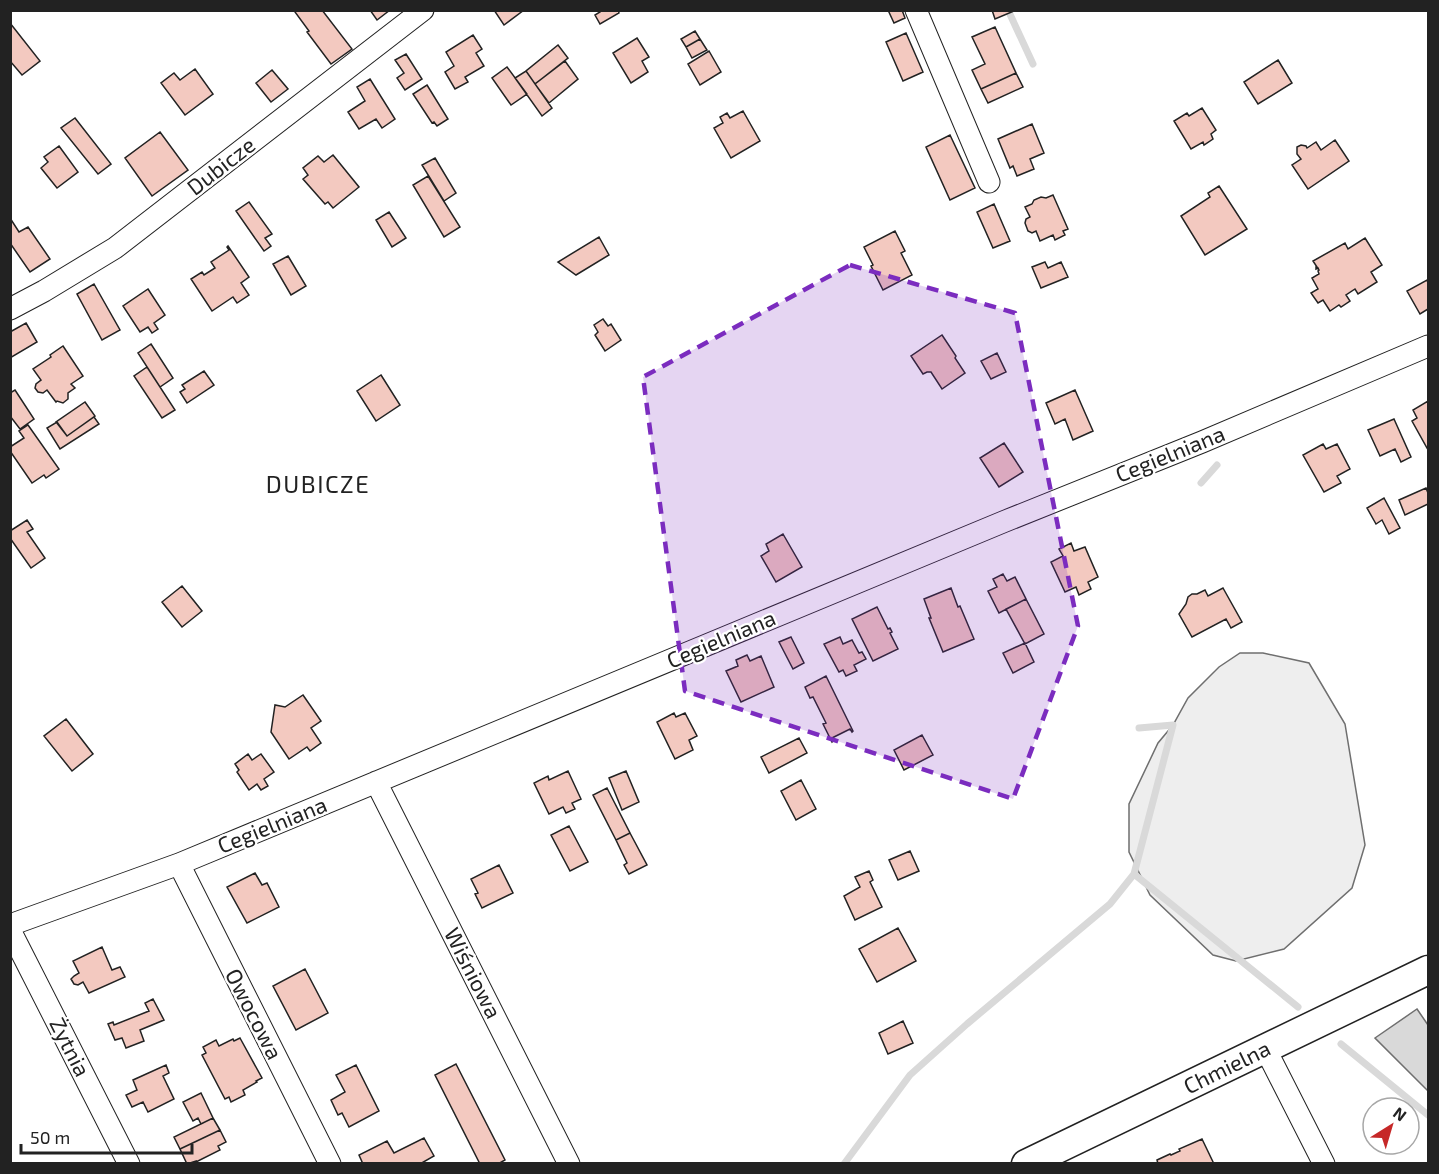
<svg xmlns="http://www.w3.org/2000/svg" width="1439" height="1174" viewBox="0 0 1439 1174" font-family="'Exo 2',sans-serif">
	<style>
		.green { fill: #eee; stroke: #6f6f6f; stroke-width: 1.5 }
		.water { fill: #d9d9d9; stroke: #6f6f6f; stroke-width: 1.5 }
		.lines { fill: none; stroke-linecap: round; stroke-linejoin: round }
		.stream { stroke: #d9d9d9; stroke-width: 7 }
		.building { fill: #f3c9c0; stroke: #222; stroke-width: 1.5 }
		.street-casing { stroke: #222; stroke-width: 23 }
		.secondary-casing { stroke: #222; stroke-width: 31 }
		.street { stroke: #fff; stroke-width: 21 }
		.secondary { stroke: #fff; stroke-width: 28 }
		.marked { fill: #7b2cbf; fill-opacity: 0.2; stroke: #7b2cbf; stroke-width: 4.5; stroke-dasharray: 12 8; stroke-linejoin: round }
		.labels { text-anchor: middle; stroke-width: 4.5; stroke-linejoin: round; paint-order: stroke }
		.street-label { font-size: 22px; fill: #222; stroke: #fff }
		.neighbourhood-label { font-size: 24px; letter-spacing: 1.5px; fill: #222; stroke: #fff }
	</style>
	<rect width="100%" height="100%" fill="#fff"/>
	<path class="green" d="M1240,653H1263L1309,663L1345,724L1365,845L1352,888L1284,949L1236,961L1213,955L1150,895L1129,852V804L1158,743L1173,725L1188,698L1219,667Z"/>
	<path class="water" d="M1417,1009L1428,1025V1091L1375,1038Z"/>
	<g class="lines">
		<path class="stream" d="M1008,10L1033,64
			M1201,483L1217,465
			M1134,874L1298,1007
			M1341,1044L1428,1115
			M844,1164L910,1075L967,1024L1110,904L1134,874L1173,725L1139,728"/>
	</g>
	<path class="building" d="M296,10H322L352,49L331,64L307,32L309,31L295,12Z
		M370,10H390L377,20Z
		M494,10H524L504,25Z
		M599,10H618L619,13L600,24L595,15L600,12Z
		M888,10H902L905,18L894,23Z
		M992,10H1014V11L995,19Z
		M10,23L40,61L22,75L10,61Z
		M995,27L1016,73L981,89L972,70L985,64L972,37Z
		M695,31L700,39L686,47L681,39Z
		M906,33L923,72L903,81L886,42Z
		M473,35L482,49L476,53L484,66L465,77L468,82L455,89L445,72L454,66L446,52Z
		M637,38L649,57L642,61L648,72L631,83L613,53Z
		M700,39L707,50L692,58L686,47Z
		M558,45L568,58L535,84L526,71Z
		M709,51L721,72L700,85L688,64Z
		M406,54L422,79L405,90L397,78L404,73L395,60Z
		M1278,60L1292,83L1258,104L1244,82Z
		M565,61L578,79L549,103L535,84Z
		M507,67L527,94L511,105L492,78Z
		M195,69L213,94L185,115L161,83L174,73L180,80Z
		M272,70L288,89L271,102L256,83Z
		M526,71L552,108L542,116L515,78Z
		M1016,73L1023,87L988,103L981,89Z
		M370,79L395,119L382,128L376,119L359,129L348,112L365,101L357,87Z
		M427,85L448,119L437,126L434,122L432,123L413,94Z
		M1202,108L1216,130L1211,134L1213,139L1204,145L1203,142L1191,149L1174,121L1187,113L1189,116Z
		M743,111L760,141L731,158L714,128L723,123L720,117L727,113L730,118Z
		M75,118L111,164L98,174L61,128Z
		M1032,124L1044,153L1030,159L1034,169L1017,176L1013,166L1010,168L998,139Z
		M160,132L188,170L152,196L125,158Z
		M950,135L975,188L950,200L926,147Z
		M1335,140L1349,161L1308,189L1292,165L1301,159L1297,154V147L1301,145L1306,146L1307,148L1316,142L1321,150Z
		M59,146L78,172L57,188L41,168L48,162L44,157Z
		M333,155L359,187L333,208L328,202L325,204L303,179L308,175L303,168L318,156L324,162Z
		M435,158L456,193L444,201L422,165Z
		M428,176L460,227L444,237L413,185Z
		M1219,186L1247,229L1205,255L1181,216L1210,197L1208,193Z
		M1053,195L1068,229L1063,231L1065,235L1055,240L1053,235L1040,241L1036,231L1032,233L1028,231L1025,223L1026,219L1030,217L1025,207L1032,204L1034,200L1041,197L1046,198Z
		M249,202L272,234L265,238L271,246L264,251L236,211Z
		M994,204L1010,241L993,248L977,212Z
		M389,212L406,238L392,247L376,220Z
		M10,218L19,232L28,227L50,259L30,272L10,243Z
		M895,231L905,251L901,253L912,275L883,290L871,266L873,265L864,247Z
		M599,237L609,255L576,275L558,262Z
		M1365,238L1382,265L1371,272L1377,282L1358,294L1355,289L1346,295L1350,301L1341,307L1339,305L1330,311L1323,300L1318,303L1311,293L1318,289L1312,278L1319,274L1318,271L1319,270L1318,268L1316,269V267H1317L1313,261L1345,243L1348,249Z
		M228,246L249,277L241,283L249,295L237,303L233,297L212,311L191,279L202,272L204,275L215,268L211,262L229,250L227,247Z
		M288,256L306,286L291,295L273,264Z
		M1045,262L1048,268L1061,262L1068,277L1041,288L1032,267Z
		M1427,280L1428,283V309L1420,314L1407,291Z
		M94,284L120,330L102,340L77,294Z
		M148,289L165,315L154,323L158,329L152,333L148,327L140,332L123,306Z
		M603,319L608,326L611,324L621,340L605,351L595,335L598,332L594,325Z
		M26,323L37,342L10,358V332Z
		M942,335L956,356L955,358L965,373L942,389L931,372H927L923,374L911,356Z
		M151,344L173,378L160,387L138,353Z
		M63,346L83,376L71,384L75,388L68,393V399L63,403L57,401L56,402L47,390L43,393L38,392L35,388L36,384L41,380L33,369L51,357L50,355Z
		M997,353L1006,372L991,379L981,361Z
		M147,367L175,410L162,418L134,376Z
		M204,371L214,385L187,403L180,392L185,389L182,385Z
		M381,375L400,405L376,421L357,391Z
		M15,390L34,419L20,429L10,416V393Z
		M1075,390L1093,431L1073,440L1065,419L1055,424L1046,403Z
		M1428,401V447L1427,448L1412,421L1417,418L1413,410Z
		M85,402L95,416L67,436L56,422Z
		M94,417L99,424L60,449L47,428L57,422L67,436Z
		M1394,419L1411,457L1401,462L1395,449L1380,456L1368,430Z
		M28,425L59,469L46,478L44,475L32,483L10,451V447L24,438L19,431Z
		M1004,443L1023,472L999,487L980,458Z
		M1323,444L1326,449L1337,444L1350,469L1337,476L1341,483L1324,492L1303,455Z
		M1426,488L1428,493V504L1405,515L1399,500Z
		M1384,498L1400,528L1389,534L1382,520L1376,524L1367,508Z
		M27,520L33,529L27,532L45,558L31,568L10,538V531Z
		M783,534L802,567L776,582L761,556L769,551L766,544Z
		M1071,543L1074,551L1085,547L1098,577L1088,582L1091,589L1079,595L1076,587L1065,592L1051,562L1063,556L1059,549Z
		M1003,574L1007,581L1015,577L1026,599L999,613L988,591L997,587L993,579Z
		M182,586L202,611L182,627L162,602Z
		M951,588L958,607L960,606L974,639L943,652L929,618H931L924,599Z
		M1223,588L1242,622L1231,628L1226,619L1192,637L1179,614L1186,604L1188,597L1192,594H1197L1205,590L1208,596Z
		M1026,599L1044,634L1025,644L1006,609Z
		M877,607L888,629L890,628L892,632L890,633L898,649L873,661L852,619Z
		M791,637L804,663L793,669L779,642Z
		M840,637L843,644L852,640L859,653L862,652L866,659L854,665L857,671L846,676L843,670L839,672L824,644Z
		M1025,643L1034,662L1013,673L1003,653Z
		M747,655L750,661L761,656L774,687L741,702L726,671L738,666L736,660Z
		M826,676L853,731L852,732L850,729L832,738L833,741L832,742L823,724L826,723L813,697L810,698L805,687Z
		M303,695L321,721L311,728L321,743L310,751L307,747L289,759L271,732L275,705L285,707Z
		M674,713L676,717L685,713L697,736L689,740L693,750L675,759L657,722Z
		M66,719L93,754L72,771L44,736Z
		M922,735L933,755L904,770L894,750Z
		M799,738L807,753L769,773L761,757Z
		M248,754L252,760L261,754L274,772L264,779L268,786L261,790L257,784L249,790L237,772L239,770L235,764Z
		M568,771L581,799L572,803L575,809L566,813L563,807L549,814L534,783L548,776L549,780Z
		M626,771L639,802L622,810L609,778Z
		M801,780L816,809L796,820L781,791Z
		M607,788L630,833L616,840L593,795Z
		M569,826L588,862L570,871L551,835Z
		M630,833L647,865L629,874L624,865L627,863L616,840Z
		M910,851L919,871L898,880L889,860Z
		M499,865L513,893L482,908L475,894L478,893L471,879Z
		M869,871L873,880L870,882L882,907L855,920L844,896L860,887L855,877Z
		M255,873L262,885L267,883L279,907L247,923L227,887Z
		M898,928L916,961L877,982L859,949Z
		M102,947L112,970L120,967L125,977L89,993L83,982L78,985L74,984L71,979L74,976L79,973L73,961Z
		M305,969L328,1013L296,1030L273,986Z
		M153,999L164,1020L140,1030L144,1041L126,1048L122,1038L115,1040L108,1024L113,1022L114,1025L149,1011L145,1003Z
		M903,1021L913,1043L888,1054L879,1033Z
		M240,1038L262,1078L256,1081L257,1082L243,1090L245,1095L231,1102L229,1097L225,1099L202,1055L206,1053L203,1047L216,1040L219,1046L233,1039L234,1041Z
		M456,1064L505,1160L498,1164H480L435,1075Z
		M166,1065L169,1073L163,1076L174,1099L148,1112L143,1102L132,1107L126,1095L137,1090L133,1080Z
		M356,1065L379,1111L349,1127L342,1113L338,1115L331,1100L345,1092L336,1075Z
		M201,1093L213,1118L201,1124L198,1118L193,1121L183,1102Z
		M213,1118L220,1130L180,1149L174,1137Z
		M220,1130L226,1142L218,1146L220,1150L196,1162V1161L187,1164L180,1149Z
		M424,1138L434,1156L420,1164H363L359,1155L387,1141L394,1153Z
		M1202,1139L1214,1164H1158L1157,1160L1170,1154L1171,1155L1180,1151L1179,1149Z"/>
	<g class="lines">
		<defs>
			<path id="street" d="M916,10L989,182
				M10,309L44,291L115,248L423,10
				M376,782L569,1164
				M179,864L330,1164
				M10,925L179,864L1003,522L1202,442L1428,346
				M10,930L129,1164
				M1265,1048L1324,1164"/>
			<path id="secondary" d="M1026,1164L1428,970"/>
		</defs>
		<use href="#street" class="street-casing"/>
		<use href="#secondary" class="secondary-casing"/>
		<use href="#street" class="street"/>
		<use href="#secondary" class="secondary"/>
	</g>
	<path class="marked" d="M850,265L1015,313L1078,626L1013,799L685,691L643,377Z"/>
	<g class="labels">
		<g class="street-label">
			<text transform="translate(221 166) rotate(-38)" y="8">Dubicze</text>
			<text transform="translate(1170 454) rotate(-22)" y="8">Cegielniana</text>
			<text transform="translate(721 639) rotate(-23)" y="8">Cegielniana</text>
			<text transform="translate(272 825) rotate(-22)" y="8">Cegielniana</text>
			<text transform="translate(473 973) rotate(63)" y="8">Wiśniowa</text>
			<text transform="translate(254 1014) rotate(63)" y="8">Owocowa</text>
			<text transform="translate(70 1047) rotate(63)" y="8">Żytnia</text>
			<text transform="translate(1227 1067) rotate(-26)" y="8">Chmielna</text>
		</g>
		<g class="neighbourhood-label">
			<text x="318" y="493">DUBICZE</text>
		</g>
	</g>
	<rect width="1439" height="1174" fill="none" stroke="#222222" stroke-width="24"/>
	<g transform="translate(1391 1126) rotate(37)"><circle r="28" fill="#ffffff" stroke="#a7a7a7" stroke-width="1.5"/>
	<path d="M0-4.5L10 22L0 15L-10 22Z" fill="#c62828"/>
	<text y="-9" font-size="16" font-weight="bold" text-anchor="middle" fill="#222222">N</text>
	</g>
	<path d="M21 1144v9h171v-9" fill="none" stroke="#222222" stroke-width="3"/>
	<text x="30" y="1144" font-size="18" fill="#222222" stroke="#ffffff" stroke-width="4.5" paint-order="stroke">50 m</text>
</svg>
